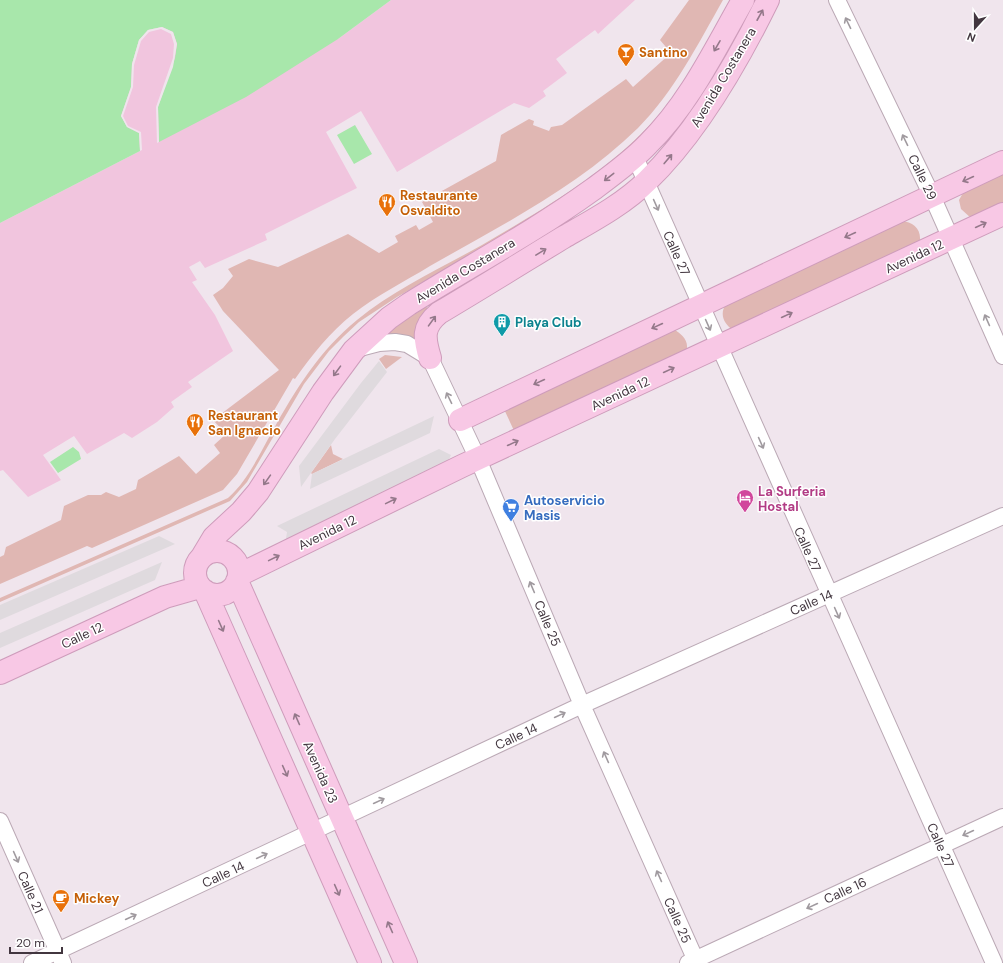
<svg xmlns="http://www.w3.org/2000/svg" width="1003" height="963" viewBox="0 0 1003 963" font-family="'DM Sans',sans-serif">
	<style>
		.green { fill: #e0b7b3 }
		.sand { fill: #f1c5de }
		.parking { fill: #dfdade }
		.water { fill: #a8e7ab }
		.pier { fill: #f0e5ed }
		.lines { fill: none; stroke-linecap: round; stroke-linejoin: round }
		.street-casing { stroke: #bba9b5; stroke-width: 18 }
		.secondary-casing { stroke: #ce9cbb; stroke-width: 24 }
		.street { stroke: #fff; stroke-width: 16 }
		.secondary { stroke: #f8c8e5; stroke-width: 22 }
		.oneway { stroke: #94788a }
		.oneway2 { stroke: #a09a9f }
		.labels { text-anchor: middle; stroke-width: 3; stroke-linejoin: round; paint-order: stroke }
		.food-label { font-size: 13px; font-weight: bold; fill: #c56008; stroke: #fff; text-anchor: start }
		.street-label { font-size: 13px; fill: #42363f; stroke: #fff }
		.culture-label { font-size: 13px; font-weight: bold; fill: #0d838f; stroke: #fff; text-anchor: start }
		.hotel-label { font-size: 13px; font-weight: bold; fill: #b23c85; stroke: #fff; text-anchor: start }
		.shop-label { font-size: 13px; font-weight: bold; fill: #366cbe; stroke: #fff; text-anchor: start }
	</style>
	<rect width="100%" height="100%" fill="#f0e5ed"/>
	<path class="green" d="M689,0H723C698,44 674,92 638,128C579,186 502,225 430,266C404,282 377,295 353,314C330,332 312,355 295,379L293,378L237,474L223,490L92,548L87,546L0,584V557L4,555L6,547L61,520L64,506L88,495H101L106,492L119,497L136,489L138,480L179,456L196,474L220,453L214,445L226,434L213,420L279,370L223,311L213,295L223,288L233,276L228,269L249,259L278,267L348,234L379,253L398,242L395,236L416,225L419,230L433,222L422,202L496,161L501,135L529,119L534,121L533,125L549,131L551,127L562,125L626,79L633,87L671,53L660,40Z
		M730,0H734L693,73L645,135L609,166L533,219L397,297L359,322L344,336L329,351L304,384L247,482L230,501L0,602V598L228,498C248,480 259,455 272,432C295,390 320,350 357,320C393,290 441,268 482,245C538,212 596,179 642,133C680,96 704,46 730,0Z
		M1003,173V207L972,219L961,209L959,200L963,193Z
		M901,221C913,222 921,228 920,241L733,330C724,324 719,314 726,304Z
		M426,307L428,308L415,340L386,335L405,320Z
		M673,329C682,334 690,341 686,352L516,435L503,407Z
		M385,355L402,357L386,369L379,359Z
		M331,445L333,454L343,459L312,474L311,473Z"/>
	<path class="sand" d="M391,0H635L598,34L595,30L556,59L567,73L543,91L546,96L529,108L514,103L397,172L361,111L326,132L357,188L265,234L267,240L205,268L200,261L189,267L197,280L192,282L215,315L233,351L188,382L192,387L171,402L174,407L157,422L132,438L124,433L87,454L74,436L43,455L61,480L28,497L3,470L0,471V223L140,151L121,116L132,64L139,40L148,30L162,27L338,39Z"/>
	<path class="parking" d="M379,361L387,372L335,439L301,487L299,466L361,383Z
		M434,416L430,433L310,489L312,474Z
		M439,449L451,455L446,466L285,545L287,532L277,526Z
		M159,536L175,544L0,620V605Z
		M162,562L155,580L0,648V633Z"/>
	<path class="water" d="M0,0H391L338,39L246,97L159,142L158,107L175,58L177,44L173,32L162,27L148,30L139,40L132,64L131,87L121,116L127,127L139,133L140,151L0,223Z
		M355,125L372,154L354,164L337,135Z
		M73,447L79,452L81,459L58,473L50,462Z"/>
	<path class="pier" d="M162,27L173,32L177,44L173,67L158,107L159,142L157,143L156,107L173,58L174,44L171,34L161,29L149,32L141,41L134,65L133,87L123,116L128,126L141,132L142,150L140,151L139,133L127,127L121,116L131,87L132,64L139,40L148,30Z"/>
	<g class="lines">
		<defs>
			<path id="street" d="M837,0L932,196L1003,356
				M635,157L994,963
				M356,349L379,343L395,342L407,344L430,358L478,459L582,705L697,963
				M0,821L63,963
				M32,963L582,705L1003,516
				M688,963L1003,817"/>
			<path id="secondary" d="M430,358C424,338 422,327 439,313C481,288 523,262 564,237C592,221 624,204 647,181C696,134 738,61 768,0
				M460,420L1003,162
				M195 573a22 22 0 1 1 44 0a22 22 0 1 1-44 0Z
				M202,557L214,537L241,512L258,492L323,392L354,350L389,318L409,304C470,266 534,232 592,190C611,176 632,161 648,144C689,104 715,49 743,0
				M239,575L462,466L1003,214
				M237,581L406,963
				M205,591L370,963
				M0,673L165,597L200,587"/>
		</defs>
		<use href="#street" class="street-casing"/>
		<use href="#secondary" class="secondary-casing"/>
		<use href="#street" class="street"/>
		<use href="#secondary" class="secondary"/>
	</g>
	<defs><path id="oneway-shaft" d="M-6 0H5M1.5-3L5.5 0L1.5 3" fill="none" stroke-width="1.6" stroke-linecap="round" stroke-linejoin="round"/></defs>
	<g class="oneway">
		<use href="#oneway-shaft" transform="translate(760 15) rotate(-61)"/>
		<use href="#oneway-shaft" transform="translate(717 46) rotate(120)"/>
		<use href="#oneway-shaft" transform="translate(668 159) rotate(-50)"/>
		<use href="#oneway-shaft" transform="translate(609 177) rotate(142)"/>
		<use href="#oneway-shaft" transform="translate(968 179) rotate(155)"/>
		<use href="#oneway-shaft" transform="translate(981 225) rotate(-25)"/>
		<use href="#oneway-shaft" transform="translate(850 235) rotate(155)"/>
		<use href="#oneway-shaft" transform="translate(541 252) rotate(-31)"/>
		<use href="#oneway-shaft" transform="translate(787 315) rotate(-25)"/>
		<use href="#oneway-shaft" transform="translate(432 321) rotate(-54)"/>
		<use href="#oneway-shaft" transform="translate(657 326) rotate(155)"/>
		<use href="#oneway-shaft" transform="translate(669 370) rotate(-25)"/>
		<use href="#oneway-shaft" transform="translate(337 371) rotate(126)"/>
		<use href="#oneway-shaft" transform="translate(539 382) rotate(155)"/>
		<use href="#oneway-shaft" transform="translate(513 443) rotate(-25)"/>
		<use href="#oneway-shaft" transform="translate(267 480) rotate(125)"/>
		<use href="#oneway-shaft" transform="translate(391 501) rotate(-26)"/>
		<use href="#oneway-shaft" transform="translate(274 558) rotate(-26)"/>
		<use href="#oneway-shaft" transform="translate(221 626) rotate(66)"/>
		<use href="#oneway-shaft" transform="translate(297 719) rotate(-114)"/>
		<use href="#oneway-shaft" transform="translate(285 771) rotate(66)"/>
		<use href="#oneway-shaft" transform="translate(337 890) rotate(66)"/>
		<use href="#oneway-shaft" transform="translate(390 927) rotate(-114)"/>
	</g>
	<g class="oneway2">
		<use href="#oneway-shaft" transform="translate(848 23) rotate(-116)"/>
		<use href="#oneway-shaft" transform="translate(905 140) rotate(-116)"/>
		<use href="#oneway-shaft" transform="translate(656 205) rotate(66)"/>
		<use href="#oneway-shaft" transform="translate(987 320) rotate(-114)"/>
		<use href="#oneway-shaft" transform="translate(708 325) rotate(66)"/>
		<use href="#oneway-shaft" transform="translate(449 398) rotate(-116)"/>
		<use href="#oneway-shaft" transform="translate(761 443) rotate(66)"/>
		<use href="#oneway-shaft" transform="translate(532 587) rotate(-113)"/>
		<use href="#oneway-shaft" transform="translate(837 613) rotate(66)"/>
		<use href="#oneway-shaft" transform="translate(560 715) rotate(-25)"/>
		<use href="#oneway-shaft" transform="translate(606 757) rotate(-114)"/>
		<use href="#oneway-shaft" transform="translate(379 801) rotate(-25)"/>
		<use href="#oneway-shaft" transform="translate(968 833) rotate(155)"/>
		<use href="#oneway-shaft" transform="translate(262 856) rotate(-25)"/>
		<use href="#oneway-shaft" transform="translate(16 857) rotate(66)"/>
		<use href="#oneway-shaft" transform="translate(659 876) rotate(-114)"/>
		<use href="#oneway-shaft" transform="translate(812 906) rotate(155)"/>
		<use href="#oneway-shaft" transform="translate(131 917) rotate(-25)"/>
	</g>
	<defs>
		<symbol id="bar-pin" viewBox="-11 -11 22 30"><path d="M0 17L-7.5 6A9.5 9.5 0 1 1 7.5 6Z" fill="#e8710a" stroke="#fff"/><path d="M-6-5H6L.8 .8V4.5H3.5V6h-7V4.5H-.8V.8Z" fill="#fff"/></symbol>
		<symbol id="restaurant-pin" viewBox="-11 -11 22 30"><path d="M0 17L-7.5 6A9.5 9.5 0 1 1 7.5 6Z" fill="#e8710a" stroke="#fff"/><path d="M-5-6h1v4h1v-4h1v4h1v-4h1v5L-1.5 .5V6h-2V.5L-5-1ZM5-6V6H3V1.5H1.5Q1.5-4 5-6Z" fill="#fff"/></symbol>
		<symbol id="building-pin" viewBox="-11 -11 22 30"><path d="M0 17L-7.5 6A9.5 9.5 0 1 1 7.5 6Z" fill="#0f9aa8" stroke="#fff"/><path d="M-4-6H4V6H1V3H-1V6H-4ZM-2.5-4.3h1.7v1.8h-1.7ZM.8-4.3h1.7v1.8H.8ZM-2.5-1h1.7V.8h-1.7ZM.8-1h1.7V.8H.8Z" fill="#fff"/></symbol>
		<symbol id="hotel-pin" viewBox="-11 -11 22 30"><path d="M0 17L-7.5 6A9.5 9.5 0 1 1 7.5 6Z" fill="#d1479c" stroke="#fff"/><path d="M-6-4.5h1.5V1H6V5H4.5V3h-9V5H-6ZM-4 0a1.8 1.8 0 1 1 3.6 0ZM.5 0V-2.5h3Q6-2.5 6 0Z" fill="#fff"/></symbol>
		<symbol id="supermarket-pin" viewBox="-11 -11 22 30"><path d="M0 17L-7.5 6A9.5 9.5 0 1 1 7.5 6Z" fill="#3f7fe0" stroke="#fff"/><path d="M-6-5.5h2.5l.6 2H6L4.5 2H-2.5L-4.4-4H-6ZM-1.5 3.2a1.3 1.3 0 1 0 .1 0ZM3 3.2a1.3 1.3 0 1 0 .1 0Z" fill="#fff"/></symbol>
		<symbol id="cafe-pin" viewBox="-11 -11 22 30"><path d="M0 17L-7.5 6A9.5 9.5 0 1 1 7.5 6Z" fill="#e8710a" stroke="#fff"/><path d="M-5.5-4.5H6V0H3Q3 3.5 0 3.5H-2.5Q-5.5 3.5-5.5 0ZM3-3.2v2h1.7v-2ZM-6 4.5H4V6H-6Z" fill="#fff"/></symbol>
	</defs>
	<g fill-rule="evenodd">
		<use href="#bar-pin" x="616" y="42" width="20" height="27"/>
		<use href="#restaurant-pin" x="377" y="192" width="20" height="27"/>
		<use href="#building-pin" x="492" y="312" width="20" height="27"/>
		<use href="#restaurant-pin" x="185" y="412" width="20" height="27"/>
		<use href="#hotel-pin" x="735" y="488" width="20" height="27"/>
		<use href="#supermarket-pin" x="501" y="497" width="20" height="27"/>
		<use href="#cafe-pin" x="51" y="888" width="20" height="27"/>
	</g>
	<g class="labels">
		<g class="food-label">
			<text x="639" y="57">Santino</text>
			<text x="400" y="200">Restaurante<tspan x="400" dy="15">Osvaldito</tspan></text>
			<text x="208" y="420">Restaurant<tspan x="208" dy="15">San Ignacio</tspan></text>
			<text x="74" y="903">Mickey</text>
		</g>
		<g class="street-label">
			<text transform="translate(723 77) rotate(-59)" y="5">Avenida Costanera</text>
			<text transform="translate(923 177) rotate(64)" y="5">Calle 29</text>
			<text transform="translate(677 253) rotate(66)" y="5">Calle 27</text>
			<text transform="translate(914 256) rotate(-25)" y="5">Avenida 12</text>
			<text transform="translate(465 270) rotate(-31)" y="5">Avenida Costanera</text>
			<text transform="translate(620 393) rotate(-25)" y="5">Avenida 12</text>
			<text transform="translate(327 532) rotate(-26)" y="5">Avenida 12</text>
			<text transform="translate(808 549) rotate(66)" y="5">Calle 27</text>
			<text transform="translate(811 602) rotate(-24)" y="5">Calle 14</text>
			<text transform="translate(548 623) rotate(67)" y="5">Calle 25</text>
			<text transform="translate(82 635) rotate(-25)" y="5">Calle 12</text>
			<text transform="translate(516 736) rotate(-25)" y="5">Calle 14</text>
			<text transform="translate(321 772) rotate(66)" y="5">Avenida 23</text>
			<text transform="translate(941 845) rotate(66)" y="5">Calle 27</text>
			<text transform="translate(223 874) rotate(-25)" y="5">Calle 14</text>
			<text transform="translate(845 890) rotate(-25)" y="5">Calle 16</text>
			<text transform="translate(31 892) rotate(66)" y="5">Calle 21</text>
			<text transform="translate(678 920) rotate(66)" y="5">Calle 25</text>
		</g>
		<g class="culture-label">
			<text x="515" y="327">Playa Club</text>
		</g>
		<g class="hotel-label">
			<text x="758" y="496">La Surferia<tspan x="758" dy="15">Hostal</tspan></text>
		</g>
		<g class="shop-label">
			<text x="524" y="505">Autoservicio<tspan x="524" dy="15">Masis</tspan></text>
		</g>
	</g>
	<g transform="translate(975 28) rotate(201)" stroke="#ffffff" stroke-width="3" paint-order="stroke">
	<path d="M0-3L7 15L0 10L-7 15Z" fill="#42363f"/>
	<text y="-6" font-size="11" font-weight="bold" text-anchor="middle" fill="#42363f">N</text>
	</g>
	<path d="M10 947v6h52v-6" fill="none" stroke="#42363f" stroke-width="2"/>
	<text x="16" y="947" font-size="12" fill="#42363f" stroke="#ffffff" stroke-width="3" paint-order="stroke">20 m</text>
</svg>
